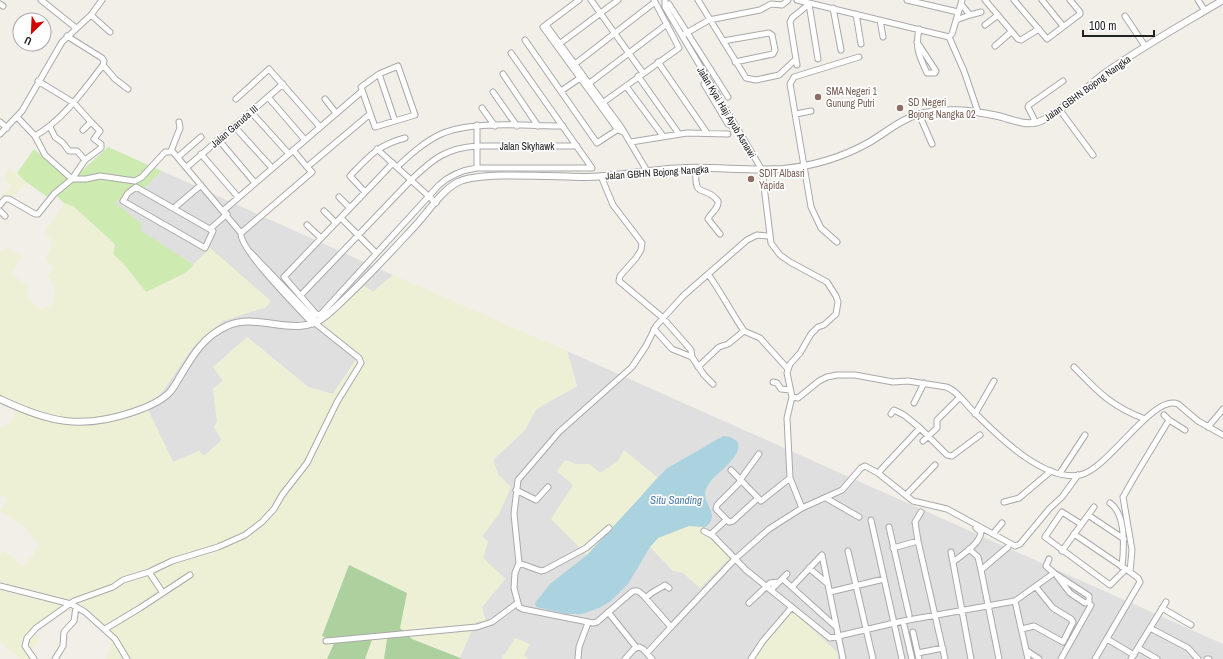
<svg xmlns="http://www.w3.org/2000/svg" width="1223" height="659" viewBox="0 0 1223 659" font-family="'Archivo Narrow',sans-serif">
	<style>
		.residential { fill: #e0dfdf }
		.farmland { fill: #eef0d5 }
		.grass { fill: #cdebb0 }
		.forest { fill: #add19e }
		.water { fill: #aad3df }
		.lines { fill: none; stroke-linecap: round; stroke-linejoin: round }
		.minor-casing { stroke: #a9a9a9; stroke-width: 7 }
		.tertiary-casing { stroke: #a9a9a9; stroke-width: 8 }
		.minor { stroke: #fff; stroke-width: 5 }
		.tertiary { stroke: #fff; stroke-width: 6 }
		.education-dot { fill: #8d6e63; stroke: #fff; stroke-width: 1.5 }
		.labels { text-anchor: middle; stroke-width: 3.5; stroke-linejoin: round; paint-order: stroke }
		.street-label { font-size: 10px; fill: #222; stroke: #fff }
		.education-label { font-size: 10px; fill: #785e54; stroke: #fff; text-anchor: start }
		.water-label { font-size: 11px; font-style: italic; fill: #4a7aab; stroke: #fff }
	</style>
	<rect width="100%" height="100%" fill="#f2efe9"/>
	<path class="residential" d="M162,171L393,275L373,292L365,286L320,323L358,357L333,394L308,387L247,337L223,381L213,389L217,421L215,427L222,440L204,456L199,451L173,462L146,406L163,391L192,348L223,320L266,307L210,248L194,265L139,230L115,203L129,191L143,189Z
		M567,351L1223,644V659H528L524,656L503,655L502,659H463L460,657L482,607L505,579L483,558L488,542L482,536L499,514L498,474L493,460L525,430L536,409L577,386Z"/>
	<path class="farmland" d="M9,168L26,182L9,203L1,197L11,186L4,180Z
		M64,203L73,205L115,244L113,254L123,263L146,292L185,273L210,248L271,301L266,307L223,321L192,348L163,391L146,406L173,462L199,451L204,456L222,440L214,427L217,421L213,389L223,381L213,367L247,337L308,387L333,394L358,357L320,323L365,286L373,292L393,275L567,351L577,386L536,409L525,430L493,460L498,474L511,487L499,514L482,536L488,542L483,558L505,579L482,607L486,621L475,622L460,657L412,639L400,628L323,637L335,641L327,659H106L112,641L77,608L47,620L34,633L40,638L31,652L37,659H21L7,649L0,640V555L4,550L23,566L33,555L38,545L26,528L0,511L7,499L0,495V428L12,421L18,404L0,396V251L8,248L22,257L11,274L29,286L27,298L40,309L53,304L55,288L48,276L53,268L46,259L52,242L45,232Z
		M624,450L657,477L622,519L587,555L551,519L573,485L557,471L565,460L576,464H590L600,473L618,461Z
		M689,526L706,527L712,540L730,558L700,588L683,573L673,571L650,547L658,538L665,534Z
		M791,610L837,652L838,659H753Z
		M373,637L387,639L384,659H365Z
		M515,638L530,644L524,655L528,659H502Z"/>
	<path class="grass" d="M108,147L162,171L143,189L129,191L115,203L142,224L140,230L194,265L185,273L146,292L123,263L113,254L115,244L73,206L64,203L53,193L49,198L26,182L17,173L34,149L67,178L75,177Z"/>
	<path class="forest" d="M349,565L407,593L400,628L412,639L463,659H384L387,639L373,637L365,659H327L335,641L322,636Z"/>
	<path class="water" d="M723,436L730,437L737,441C745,456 715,473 708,485C697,503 723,512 706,527L689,526L658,538L650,547L628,584L611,601L599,608L582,614H568L536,607L535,603L550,584L587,555L666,469Z"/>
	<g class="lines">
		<defs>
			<path id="minor" d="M41,0L76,28
				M579,0L543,27L618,130L623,132
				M591,0L643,73
				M665,0V7L762,170L771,243L780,255L790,262L827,282L836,296L838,302L836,314L824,325L818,327L811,334L800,353L790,364L787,373L792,397L787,418L790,478L802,508
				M698,0L746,78L756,80L779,75L796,59L790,22L792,18L809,4
				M797,0L949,37
				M907,0L958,12
				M962,0L952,34L949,37L964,71L978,112
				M985,0L1018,39L1021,40L1039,29
				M1014,0L1047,39L1080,14V12L1070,0
				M1042,0L1063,26
				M1198,0L1205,11
				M0,4L3,6
				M669,4L728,97
				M809,4L818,59
				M833,8L841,50
				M856,14L861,44
				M91,15L110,32
				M970,15L981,12
				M1125,16L1145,46
				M880,20L883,37
				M956,20L970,15L961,4
				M546,25L621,127L647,171
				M985,25L998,15
				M683,35L709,20L760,10L771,4L782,5L788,0
				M67,36L102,58L104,61L103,65L115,79L128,89
				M525,40L597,143L620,128
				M723,41L769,33L772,35L775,50L773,54L735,62
				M917,42L936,71L935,73H927C919,55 915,49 919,29
				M558,45L618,0
				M995,46L1011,32
				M796,59L797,65
				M658,62L707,133
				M575,64L655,2
				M398,66L415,115L375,127L361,87L379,74Z
				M379,74L395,121
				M503,74L538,126
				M638,76L679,134
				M38,81L74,103L91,122L83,130
				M708,81L704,84L728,124L737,129
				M587,85L667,24
				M626,86L663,136
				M561,91L583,76
				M493,92L517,126
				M268,97L305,140
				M236,99L269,69L320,127
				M325,99L336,113
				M601,104L679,48L654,0
				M482,108L495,126
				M1059,109L1093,155
				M251,112L289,154
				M796,114L811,111
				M919,114L932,144
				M17,117L35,136C63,120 83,91 103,65
				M0,122L7,128
				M1036,123L1028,107L1029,105L1063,81
				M234,126L272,168
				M50,127L55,137L63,143L69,151H77L85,160
				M0,134L22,111L62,42L91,15L102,0
				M35,136L45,155L72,179H86L100,176L135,181L142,177L165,152H173L241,233
				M218,139L255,183
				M631,142L687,133L728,134
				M377,149L436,203
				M293,150L307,167
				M171,151L180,128L179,122
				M201,154L238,197
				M178,157L201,137
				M393,163L284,277L317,315L321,314L439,185C450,175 462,170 477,168H592L511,53
				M187,167L283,84
				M397,167C411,154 424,142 441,134C472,120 529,126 563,126
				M477,168V125
				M696,168C694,202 704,183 718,201C719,209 711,212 708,219L720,234
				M601,176L613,205L642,243L641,250L636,258L620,276L619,281L663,318L691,350L692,357
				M136,187L213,231L205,248L123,201L128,193Z
				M365,192L350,176C369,156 378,145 405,138
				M339,197L350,208
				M0,205L5,199H9L35,214H38L54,194L72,179L85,160L101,148V144L94,139L100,131L91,122
				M174,208L201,185
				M224,210L361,92
				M0,211L5,216
				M324,211L336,223
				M341,218L376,253
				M307,225L321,238
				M210,229L227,214
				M768,236L757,235L747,240L683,296L656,326L646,346L632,367L559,432L518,480L514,514L519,563L515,573L514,588L519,607L523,609L593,623L597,622L633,591H638L643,595L671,627L734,560L769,529L802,508L842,490L861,468L865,466L878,473L913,501L947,509L1015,546L1020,544L1050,508L1062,497L1078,475
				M837,242L821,228L811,207L790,84L794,77L859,57
				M251,253L317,322
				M708,274C721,292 731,312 744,331
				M300,296L411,180C433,159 446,148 477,146H577
				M313,324C300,310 239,249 241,233L312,172L307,167L370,114
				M654,329L672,349L692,357L704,375L713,384
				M698,367L719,347L728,344L744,331L760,338L788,369
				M1074,367C1098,392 1112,407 1145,419
				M773,382L777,383L781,389L790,390
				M792,397L798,398L819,381L827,377L837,375H855L893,382L908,381L946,387C957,390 966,405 975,413C998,436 1044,482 1080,475C1109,469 1152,394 1178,404L1198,421L1223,435
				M914,403L924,383
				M891,414L894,410L904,415L920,428
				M975,414L994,381
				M1164,415L1169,420
				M1208,427L1223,409
				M923,441L937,428V420L960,397
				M731,470L761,501L790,478
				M878,473L920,428L947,455L952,456L980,435
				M1060,473L1085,435
				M740,480L759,454
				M741,481L717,505L716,509L729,522L733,521L758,498
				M516,490L536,500L548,487
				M906,495L935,465
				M826,498L859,517
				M1004,502L1019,498L1051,471
				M1110,503C1126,514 1124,549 1122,567
				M921,512L915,522L918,541L945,659
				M1088,515L1124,539
				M871,520L902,659
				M1081,524L1062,512L1045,537L1110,585L1126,569
				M889,527L909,615
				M704,531L713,536L746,570L830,638L903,621L1015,601L1054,573L1089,596V602L1085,603L1070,593L1057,576
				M711,534L726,520
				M993,534L1002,523
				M1074,534L1130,572L1138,578L1140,582L1095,659
				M893,548L918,541
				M969,549L978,557L981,570L999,659
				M848,551L873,659
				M1062,551L1094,507
				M951,552L971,659
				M1049,559L1046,566L1054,573
				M953,562C962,555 980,544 981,532L976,528
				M519,563L541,571L545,570L586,548L609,528
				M809,568L828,584
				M981,570L1008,547
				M149,572L163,593
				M1130,572L1132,550L1123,497L1135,476L1169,420L1185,430
				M785,581L835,626
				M0,586L71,604L85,612L115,639L127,659
				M792,587L822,555L843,659
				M771,590L787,574
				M830,592L884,579
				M646,598C652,591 658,590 665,585L669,588
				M1015,601L1028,659
				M749,603L770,583L779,582
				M1162,608L1191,625
				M608,612L636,647
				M903,621L912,659
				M1150,628L1188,648L1198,659
				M105,629L140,608L190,575
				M1022,629L1034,626L1063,642L1073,622L1071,619L1053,608L1036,587
				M913,632L919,659
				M1107,639L1134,655
				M326,641L477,627L492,622L516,604
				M1138,648L1157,659
				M1027,651L1039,659
				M647,653L671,627
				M918,653L943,648
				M34,659L25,646L27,638L36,628L74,601L113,587L123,580L149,572L172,561L218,547L245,535L262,522L274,509L282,495L307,463L337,402L361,363L359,358L315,323
				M55,659L63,646L64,632L74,621L76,607
				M578,659L579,647L588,623
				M625,659L634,649L639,647L643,649L652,659
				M751,659L763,641L792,607
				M1061,659L1091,605
				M1131,659L1166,602
				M1207,659H1209"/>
			<path id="tertiary" d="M0,399C48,422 81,430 133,412C145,408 160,402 169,393C174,388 177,381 181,375C193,355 204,336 227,326C259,311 297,341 327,315C358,288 387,256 415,226C428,212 441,191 458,182C480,171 555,177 582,177C617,177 651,169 686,168C718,167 750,171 783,169C813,166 841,158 868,143C884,134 898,121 916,115C944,107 970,110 998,116C1011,119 1024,126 1038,122C1055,117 1089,85 1105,73C1143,46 1183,24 1223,0"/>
		</defs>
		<use href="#minor" class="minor-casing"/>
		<use href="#tertiary" class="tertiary-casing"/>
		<use href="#minor" class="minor"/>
		<use href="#tertiary" class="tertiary"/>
	</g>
	<g class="education-dot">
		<circle cx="818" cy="97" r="4"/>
		<circle cx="900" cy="108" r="4"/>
		<circle cx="751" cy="179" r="4"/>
	</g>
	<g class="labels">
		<g class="street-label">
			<text transform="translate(1087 88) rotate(-36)" y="4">Jalan GBHN Bojong Nangka</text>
			<text transform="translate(727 112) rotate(59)" y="4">Jalan Kyai Haji Ayub Asnawi</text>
			<text transform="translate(234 126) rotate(-41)" y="4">Jalan Garuda III</text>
			<text x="527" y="150">Jalan Skyhawk</text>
			<text transform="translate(657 172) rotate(-4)" y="4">Jalan GBHN Bojong Nangka</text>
		</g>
		<g class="education-label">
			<text x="826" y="95">SMA Negeri 1<tspan x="826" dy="12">Gunung Putri</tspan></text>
			<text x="908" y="106">SD Negeri<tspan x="908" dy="12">Bojong Nangka 02</tspan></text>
			<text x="759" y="177">SDIT Albasri<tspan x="759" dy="12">Yapida</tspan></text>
		</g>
		<g class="water-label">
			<text x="676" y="504">Situ Sanding</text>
		</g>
	</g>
	<g transform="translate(32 32) rotate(204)"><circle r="19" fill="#ffffff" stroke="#a7a7a7"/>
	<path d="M0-3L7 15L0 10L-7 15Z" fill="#d40000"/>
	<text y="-6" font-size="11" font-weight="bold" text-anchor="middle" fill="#222222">U</text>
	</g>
	<path d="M1083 30v6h71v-6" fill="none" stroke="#222222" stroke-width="2"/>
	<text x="1089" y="30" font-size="12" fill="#222222" stroke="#ffffff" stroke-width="3" paint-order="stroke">100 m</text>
</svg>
